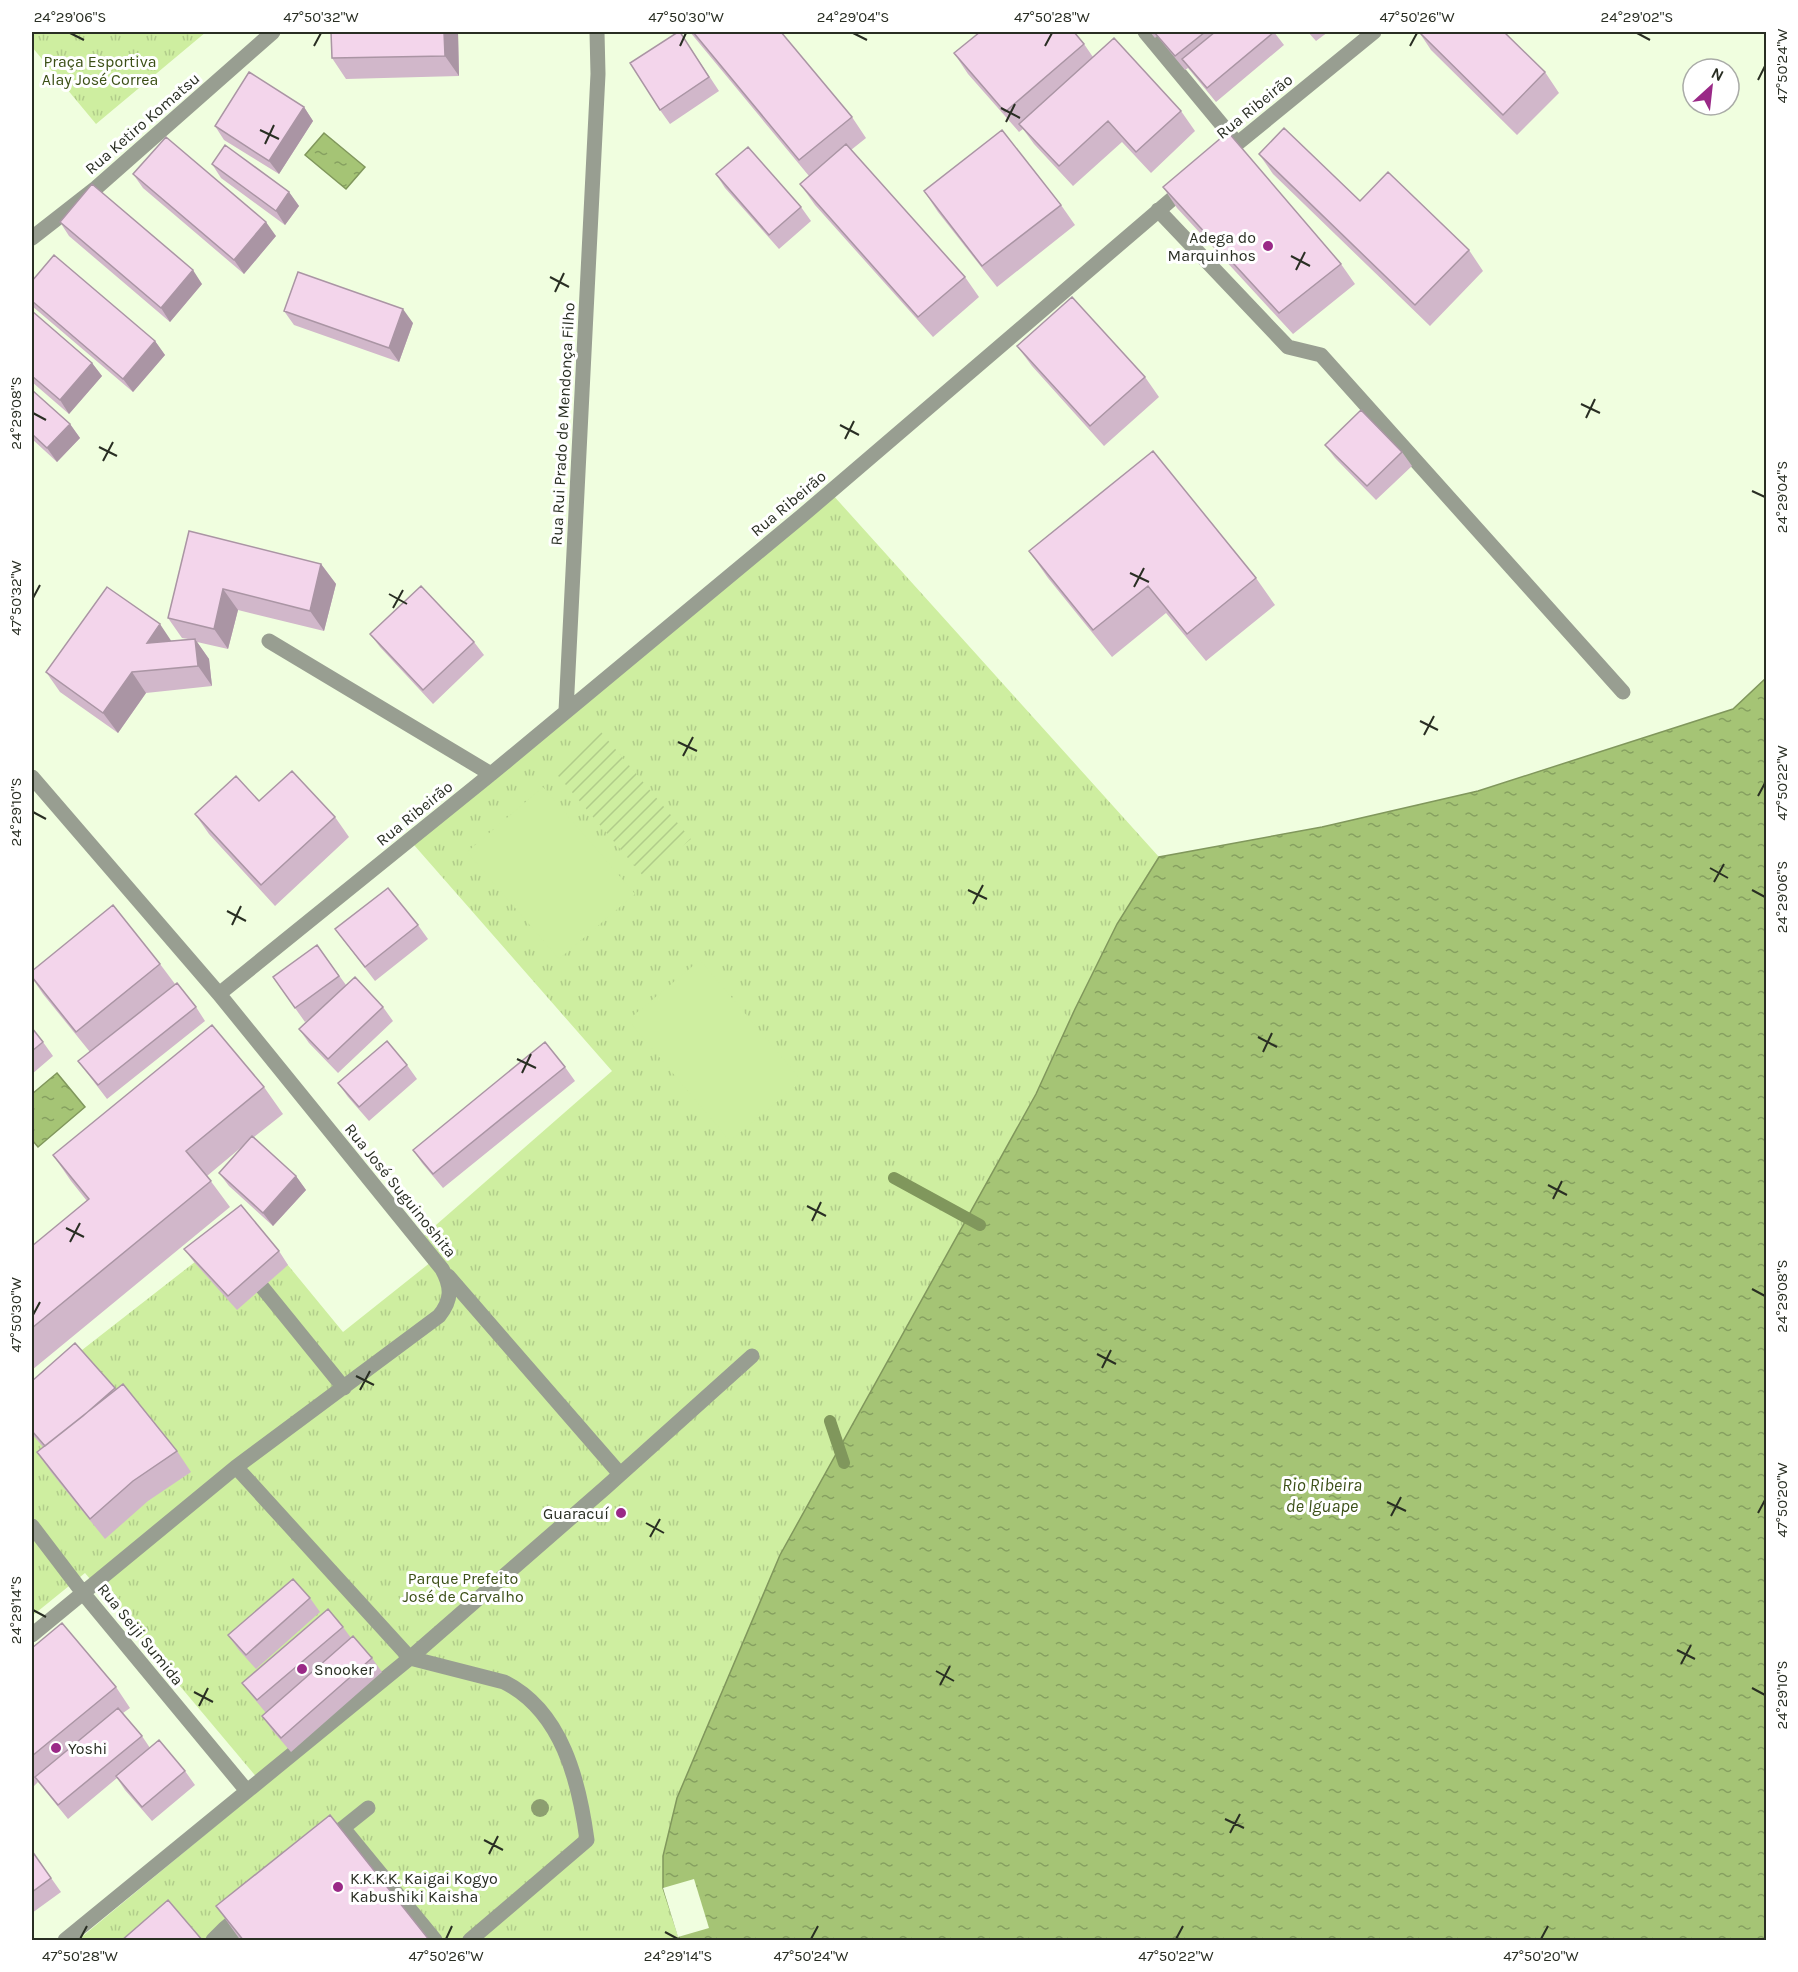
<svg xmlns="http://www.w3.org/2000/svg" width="1798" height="1972" viewBox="0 0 1798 1972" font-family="Karla,sans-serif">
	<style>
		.park { fill: url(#park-tufts) }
		.garden { fill: url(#garden-furrows) }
		.pitch { fill: #ceeea0 }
		.water { fill: url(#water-ripples); stroke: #80975c; stroke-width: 1.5 }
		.pier { fill: #f0fedf }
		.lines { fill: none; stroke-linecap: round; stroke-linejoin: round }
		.stream { stroke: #80975c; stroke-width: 12 }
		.minor { stroke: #989e91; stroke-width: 15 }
		.tree { fill: #8c9e70 }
		.wall { fill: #d1b7ca }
		.shaded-wall { fill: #aa95a4 }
		.building { fill: #f3d5eb; stroke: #aa95a4; stroke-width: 1.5 }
		.ticks { fill: none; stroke: #292e23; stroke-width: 2 }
		.poi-dot { fill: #9a2987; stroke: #fff; stroke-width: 2 }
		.labels { text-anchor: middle; stroke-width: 6; stroke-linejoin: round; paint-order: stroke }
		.park-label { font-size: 16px; fill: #3b4f16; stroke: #fff }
		.street-label { font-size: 16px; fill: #292e23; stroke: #fff }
		.poi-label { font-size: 16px; fill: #292e23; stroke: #fff; text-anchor: start }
		.water-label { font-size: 18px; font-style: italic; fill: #3b4f17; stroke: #fff }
		.neatline { fill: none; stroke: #292e23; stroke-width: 2 }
		.ticks-label { font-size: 15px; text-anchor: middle; fill: #292e23 }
	</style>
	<defs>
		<pattern id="park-tufts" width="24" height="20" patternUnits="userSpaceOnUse" patternTransform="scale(1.5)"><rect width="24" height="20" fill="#ceeea0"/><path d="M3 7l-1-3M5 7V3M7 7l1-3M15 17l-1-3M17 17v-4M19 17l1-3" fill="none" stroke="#b1cc8a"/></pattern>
		<pattern id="garden-furrows" width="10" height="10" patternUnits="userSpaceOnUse" patternTransform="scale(1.5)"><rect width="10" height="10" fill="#ceeea0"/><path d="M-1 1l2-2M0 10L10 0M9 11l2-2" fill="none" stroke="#b1cc8a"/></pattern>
		<pattern id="water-ripples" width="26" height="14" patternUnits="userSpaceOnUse" patternTransform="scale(1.5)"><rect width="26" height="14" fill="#a5c475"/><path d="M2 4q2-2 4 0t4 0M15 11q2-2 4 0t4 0" fill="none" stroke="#86a060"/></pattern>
	</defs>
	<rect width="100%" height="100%" fill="#f0fedf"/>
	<path class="park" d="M32,32H206L96,124L32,47Z
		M832,494L1159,857L1117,924L1075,1009L1036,1094L780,1555L732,1672L670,1911L680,1940H78L264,1786L85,1573L32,1616V1389L250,1219L343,1332L436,1258L420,1239L612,1071L414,845Z"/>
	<path class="garden" d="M601,732L691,839L644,877L554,771Z"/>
	<path class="pitch" d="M543,787L635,894L559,959L467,852Z
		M700,960L802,1081L730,1141L628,1020Z"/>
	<path class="water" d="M324,133L365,167L346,189L305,155Z
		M1766,678V1940H680L663,1888V1856L677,1798L780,1555L1036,1094L1075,1009L1117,924L1159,857L1322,827L1478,791L1733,709Z
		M57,1073L85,1107L38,1147L32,1140V1094Z"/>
	<path class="pier" d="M694,1879L709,1928L678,1937L663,1888Z"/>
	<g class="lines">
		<path class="stream" d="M894,1178L980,1225
			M830,1421L844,1463"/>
		<path class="minor" d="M1145,32L1237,143
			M1222,156L1374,32
			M1158,210L1288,347L1321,355L1623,692
			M32,238L96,188L273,32
			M269,641L491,774
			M566,711L598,74L597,32
			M32,777L219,994L442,1269C452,1287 452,1300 439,1316L236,1467L32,1635
			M219,994L491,774L803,515L1186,187
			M448,1276L620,1474
			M262,1287L344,1388
			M236,1467L410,1658L504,1682C562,1711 579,1781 587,1840L470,1940
			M32,1526L83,1593L247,1791
			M343,1828L368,1808
			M328,1841L343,1828L435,1940
			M65,1940L410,1658L605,1488L752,1356
			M213,1940L224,1929
			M234,1940L224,1929L243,1913"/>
	</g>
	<circle class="tree" cx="540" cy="1808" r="9"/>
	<path class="wall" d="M331,32H458L459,76L346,79L332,58Z
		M680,32L719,91L670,124L660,110Z
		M690,32H781L852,117L866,138L851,150L965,277L979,297L933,337L815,205L800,184L809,176Z
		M1150,32H1274L1284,45L1216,102L1188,68L1185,70L1157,36L1155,38Z
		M1308,32H1328L1316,41Z
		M1419,32L1545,72L1559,93L1517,135L1431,50Z
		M1084,44L1093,57L1181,111L1195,131L1151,173L1122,142L1073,186L1034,144L1023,129L1019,132L968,74L954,53Z
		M304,107L313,121L279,174L224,140L215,126Z
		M1259,154L1469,250L1483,271L1430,326L1273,174Z
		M212,164L289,192L299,206L285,225L221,178Z
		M133,174L276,236L244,274L143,188Z
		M716,174L801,207L811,221L779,249L725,188Z
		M1163,187L1341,264L1355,284L1293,334L1177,208Z
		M924,191L1061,205L1075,225L997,287L938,212Z
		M60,222L202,284L170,322L69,236Z
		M32,281L155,341L165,355L133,392L32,306Z
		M32,311L92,363L102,376L69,414L32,382Z
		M284,311L413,323L399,362L294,325Z
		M1017,346L1145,377L1159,397L1104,446L1032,366Z
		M32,390L70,424L80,438L57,462L32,439Z
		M1325,445L1402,452L1412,466L1376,500L1335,458Z
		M189,531L321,564L336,584L324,631L238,610L228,649L197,642L209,659L212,686L146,693L118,733L60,692L46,672L172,641L188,639L182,638L168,618Z
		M1029,551L1256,578L1275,605L1206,661L1166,613L1112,657L1048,578Z
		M370,634L474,642L484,655L433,704L380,647Z
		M259,801L335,817L349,837L275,906L209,834L195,814Z
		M418,925L428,939L375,981L335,929Z
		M317,945L346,985L383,1007L393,1021L338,1073L309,1043L299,1029L312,1017L305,1022L273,977Z
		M160,964L175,984L133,1018L196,1007L205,1021L107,1099L78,1061L90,1052L43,994L32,978Z
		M32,1028L43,1042L53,1056L32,1074Z
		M407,1065L417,1079L369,1121L348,1097L338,1083Z
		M565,1067L575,1081L443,1188L422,1163L413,1150Z
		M264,1087L283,1114L254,1137L296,1176L306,1190L273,1226L229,1186L219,1173L244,1145L207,1176L230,1207L32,1370V1246L87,1201L71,1181L53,1155Z
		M184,1249L279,1251L288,1265L237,1310L194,1262Z
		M75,1343L116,1390L177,1451L191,1472L148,1501L105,1539L51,1472L37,1452L43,1447L32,1434V1381Z
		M310,1598L320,1612L256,1669L238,1649L228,1635Z
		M343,1627L351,1638L372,1658L382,1672L291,1752L272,1730L262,1716L266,1713L252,1696L242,1683Z
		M32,1648L116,1687L130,1708L123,1713L142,1736L150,1748L185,1771L195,1785L152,1821L125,1790L117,1778L68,1819L38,1782L32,1788Z
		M32,1851L61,1892L32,1913Z
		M216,1906L430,1941H241Z"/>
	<path class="shaded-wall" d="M444,32H458L459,76L445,56Z
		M304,107L313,121L279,174L269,161Z
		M289,192L299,206L285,225L276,211Z
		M266,222L276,236L244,274L234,260Z
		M193,270L202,284L170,322L161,308Z
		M403,309L413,323L399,362L389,348Z
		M155,341L165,355L133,392L123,379Z
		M92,363L102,376L69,414L60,400Z
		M70,424L80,438L57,462L47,448Z
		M321,564L336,584L324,631L310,611Z
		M223,589L238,610L228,649L214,629Z
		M160,624L174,645L147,643Z
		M195,639L209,659L212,686L198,666Z
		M132,672L146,693L118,733L103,713Z
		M296,1176L306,1190L273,1226L263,1213Z"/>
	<path class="building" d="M331,32H444L445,56L332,58Z
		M678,32H680L709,77L660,110L630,63Z
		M693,32H781L852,117L799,160Z
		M980,32H1074L1084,44L1005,112L954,53Z
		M1154,32H1205L1175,56Z
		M1215,32H1274L1207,88L1182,59Z
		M1419,32H1504L1545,72L1503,115Z
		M1114,38L1181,111L1136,152L1108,121L1059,166L1019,124Z
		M249,72L304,107L269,161L215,126Z
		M1284,128L1360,201L1388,172L1469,250L1415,305L1259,154Z
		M1002,130L1061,205L982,266L924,191Z
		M1228,132L1341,264L1279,313L1163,187Z
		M166,137L266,222L234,260L133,174Z
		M846,144L965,277L918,317L800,184Z
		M225,145L289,192L276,211L212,164Z
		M748,147L801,207L769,235L716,174Z
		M92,184L193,270L161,308L60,222Z
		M54,255L155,341L123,379L32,301V281Z
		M298,272L403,309L389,348L284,311Z
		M1072,297L1145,377L1090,426L1017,346Z
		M32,311L92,363L60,400L32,376Z
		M32,390L70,424L47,448L32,434Z
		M1361,410L1402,452L1367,486L1325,445Z
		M1153,451L1256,578L1187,634L1148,586L1093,630L1029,551Z
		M189,531L321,564L310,611L223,589L214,629L168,618Z
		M421,586L474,642L423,690L370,634Z
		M107,587L160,624L147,643L195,639L198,666L132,672L103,713L46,672Z
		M292,771L335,817L261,885L195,814L236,776L259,801Z
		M388,888L418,925L365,967L335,929Z
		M113,905L160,964L76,1032L32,977V971Z
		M317,945L339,976L295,1008L273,977Z
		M355,977L383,1007L328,1059L299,1029Z
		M177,983L196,1007L98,1085L78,1061Z
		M212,1025L264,1087L186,1151L211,1181L32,1328V1246L89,1199L53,1155Z
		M32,1028L43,1042L32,1051Z
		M387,1041L407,1065L359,1107L338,1083Z
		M545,1042L565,1067L433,1174L413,1150Z
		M252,1136L296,1176L263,1213L219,1173Z
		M241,1205L279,1251L228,1296L184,1249Z
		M75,1343L115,1388L83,1416L45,1446L32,1431V1381Z
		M123,1384L177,1451L133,1481L90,1519L37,1452Z
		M293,1579L310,1598L246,1655L228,1635Z
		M328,1609L343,1627L257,1700L242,1683Z
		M62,1623L116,1687L32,1756V1648Z
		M353,1636L372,1658L281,1738L262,1716Z
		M118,1708L142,1736L58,1805L35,1777Z
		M159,1740L185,1771L142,1807L116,1776Z
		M330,1815L430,1941H244L216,1906Z
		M32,1851L51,1878L32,1892Z
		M168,1900L203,1941H121Z"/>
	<path class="ticks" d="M70,33L84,40M853,33L867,40M1637,33L1650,40M314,46L321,33M680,46L686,33M1045,46L1052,33M1410,46L1417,33M1758,80L1765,66M1001,108L1020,118M1006,122L1015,104M260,130L279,139M265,144L274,125M1291,256L1310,266M1296,270L1305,252M550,277L569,287M555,292L564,273M1581,404L1600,413M33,413L46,420M1586,418L1595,399M840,425L859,435M845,439L854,421M99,447L117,456M103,461L113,442M1752,491L1765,497M1130,573L1149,582M1134,587L1144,568M389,594L407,604M33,598L40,585M393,608L403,590M1420,721L1438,730M1424,735L1434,716M678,742L697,751M683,756L693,737M1758,796L1765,783M33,812L46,819M1710,868L1728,878M1714,882L1724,864M968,890L987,899M1752,890L1765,897M973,904L983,885M227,911L246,921M232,925L241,906M1258,1037L1277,1047M1263,1052L1272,1033M517,1059L536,1068M522,1073L531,1054M1548,1185L1567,1195M1553,1199L1562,1181M807,1206L826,1216M812,1221L821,1202M66,1228L84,1237M70,1242L80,1223M1752,1289L1765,1296M33,1315L40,1302M1097,1354L1116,1364M1102,1368L1111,1350M356,1376L374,1385M360,1390L370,1371M1387,1502L1406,1511M1758,1513L1765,1500M1391,1516L1401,1497M646,1523L664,1533M650,1537L660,1519M33,1610L46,1617M1677,1650L1695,1659M1681,1664L1691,1645M936,1671L954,1681M940,1685L950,1666M1752,1688L1765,1695M194,1692L213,1702M199,1706L208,1688M1225,1819L1244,1828M1230,1833L1240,1814M484,1840L503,1850M489,1854L498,1836M665,1932L678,1939M80,1939L87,1926M446,1939L452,1926M811,1939L818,1926M1176,1939L1183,1926M1541,1939L1548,1926"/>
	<g class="poi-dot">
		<circle cx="1268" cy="246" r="6"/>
		<circle cx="621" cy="1513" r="6"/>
		<circle cx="302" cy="1669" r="6"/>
		<circle cx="56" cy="1748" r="6"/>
		<circle cx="338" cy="1887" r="6"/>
	</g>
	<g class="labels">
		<g class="park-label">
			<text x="100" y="67">Praça Esportiva<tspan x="100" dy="18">Alay José Correa</tspan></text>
			<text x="463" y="1584">Parque Prefeito<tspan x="463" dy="18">José de Carvalho</tspan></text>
		</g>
		<g class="street-label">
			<text transform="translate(1254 106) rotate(-39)" y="6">Rua Ribeirão</text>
			<text transform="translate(142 123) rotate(-41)" y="6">Rua Ketiro Komatsu</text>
			<text transform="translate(562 424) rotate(-87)" y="6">Rua Rui Prado de Mendonça Filho</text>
			<text transform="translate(788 503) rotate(-40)" y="6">Rua Ribeirão</text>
			<text transform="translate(414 813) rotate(-39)" y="6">Rua Ribeirão</text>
			<text transform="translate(401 1190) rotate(51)" y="6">Rua José Suguinoshita</text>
			<text transform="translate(141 1634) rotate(51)" y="6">Rua Seiji Sumida</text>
		</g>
		<g class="poi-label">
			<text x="1256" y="243" text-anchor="end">Adega do<tspan x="1256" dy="18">Marquinhos</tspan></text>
			<text x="609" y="1519" text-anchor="end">Guaracuí</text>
			<text x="314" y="1675">Snooker</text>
			<text x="68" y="1754">Yoshi</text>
			<text x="350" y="1884">K.K.K.K. Kaigai Kogyo<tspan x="350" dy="18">Kabushiki Kaisha</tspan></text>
		</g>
		<g class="water-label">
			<text x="1322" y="1491">Rio Ribeira<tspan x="1322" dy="21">de Iguape</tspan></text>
		</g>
	</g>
	<rect width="1798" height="1972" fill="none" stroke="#ffffff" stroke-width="66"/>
	<g transform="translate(1711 87) rotate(27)"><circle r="28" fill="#ffffff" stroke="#a9aba7" stroke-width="1.5"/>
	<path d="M0-4.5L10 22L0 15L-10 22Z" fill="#9a2987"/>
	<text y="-9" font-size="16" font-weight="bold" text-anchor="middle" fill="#292e23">N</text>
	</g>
	<rect x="33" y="33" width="1732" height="1906" class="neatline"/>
	<g class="ticks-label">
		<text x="70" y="22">24°29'06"S</text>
		<text x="321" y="22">47°50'32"W</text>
		<text x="686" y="22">47°50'30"W</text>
		<text x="853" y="22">24°29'04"S</text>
		<text x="1052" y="22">47°50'28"W</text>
		<text x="1417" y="22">47°50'26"W</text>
		<text x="1637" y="22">24°29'02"S</text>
		<text transform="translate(1782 66) rotate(-90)" y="5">47°50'24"W</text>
		<text transform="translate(16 413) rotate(-90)" y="5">24°29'08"S</text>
		<text transform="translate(1782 497) rotate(-90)" y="5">24°29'04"S</text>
		<text transform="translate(16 598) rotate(-90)" y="5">47°50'32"W</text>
		<text transform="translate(1782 783) rotate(-90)" y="5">47°50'22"W</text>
		<text transform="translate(16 812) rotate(-90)" y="5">24°29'10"S</text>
		<text transform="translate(1782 897) rotate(-90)" y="5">24°29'06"S</text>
		<text transform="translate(1782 1296) rotate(-90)" y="5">24°29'08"S</text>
		<text transform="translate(16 1315) rotate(-90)" y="5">47°50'30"W</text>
		<text transform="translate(1782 1500) rotate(-90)" y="5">47°50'20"W</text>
		<text transform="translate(16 1610) rotate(-90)" y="5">24°29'14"S</text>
		<text transform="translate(1782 1695) rotate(-90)" y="5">24°29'10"S</text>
		<text x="80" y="1961">47°50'28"W</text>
		<text x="446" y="1961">47°50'26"W</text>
		<text x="678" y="1961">24°29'14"S</text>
		<text x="811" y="1961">47°50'24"W</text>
		<text x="1176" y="1961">47°50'22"W</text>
		<text x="1541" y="1961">47°50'20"W</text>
	</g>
</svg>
